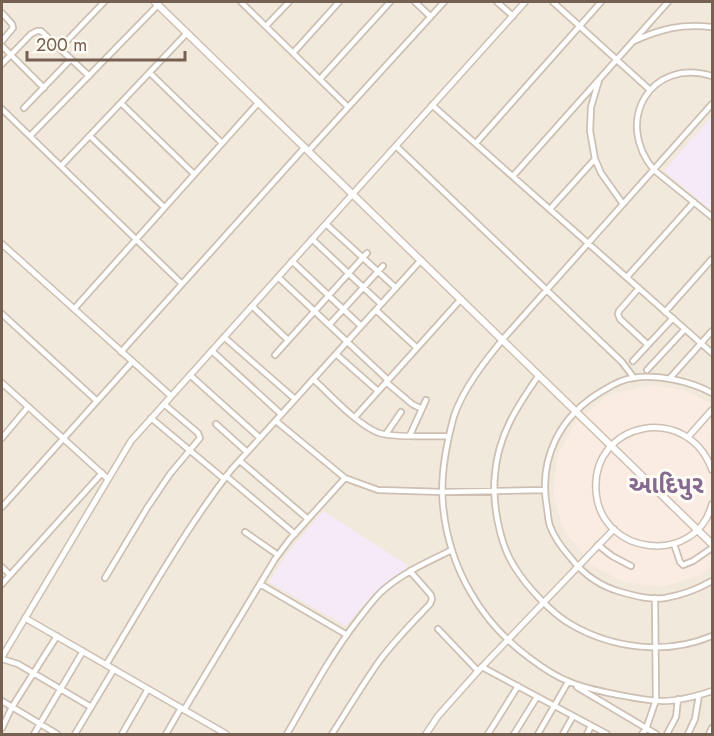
<svg xmlns="http://www.w3.org/2000/svg" width="714" height="736" viewBox="0 0 714 736" font-family="Jost,'Noto Sans Gujarati',sans-serif">
	<style>
		.residential { fill: #f2e9dd }
		.commercial { fill: #faebe3 }
		.education { fill: #f4eaf8 }
		.lines { fill: none; stroke-linecap: round; stroke-linejoin: round }
		.minor-casing { stroke: #cdc0b3; stroke-width: 8 }
		.tertiary-casing { stroke: #cdc0b3; stroke-width: 8 }
		.secondary-casing { stroke: #d0c0b2; stroke-width: 9 }
		.minor { stroke: #fff; stroke-width: 4.5 }
		.tertiary { stroke: #fff; stroke-width: 5 }
		.secondary { stroke: #fff; stroke-width: 6 }
		.labels { text-anchor: middle; stroke-width: 6; stroke-linejoin: round; paint-order: stroke }
		.district-label { font-size: 24px; font-weight: bold; fill: #856a90; stroke: #fefaf4 }
	</style>
	<rect width="100%" height="100%" fill="#fbf7ee"/>
	<path class="residential" d="M2,2H712V734H2Z"/>
	<path class="commercial" d="M651,385L685,390L712,404V566L700,576L662,587L623,582L592,565L564,531L553,495L558,454L576,421L608,395Z"/>
	<path class="education" d="M712,116V211L664,171Z
		M323,511L409,566L374,593L346,626L269,582L286,555Z"/>
	<g class="lines">
		<defs>
			<path id="minor" d="M241,2L348,107
				M415,2L430,16
				M497,2L513,16
				M553,2L650,90
				M2,13L12,24L13,28L2,41
				M266,26L289,2
				M634,41C663,28 681,24 712,27
				M2,46L44,88
				M60,48L104,2
				M293,53L339,2
				M2,64L31,34L37,31H41L89,76
				M150,73L222,143
				M712,76C651,57 613,121 654,170L712,217
				M320,79L390,2
				M599,80L591,107L590,131L595,159L601,173L623,204
				M121,103L194,174
				M712,104L503,339C485,361 463,389 454,416C446,445 440,476 443,506C449,568 481,623 531,659C543,668 556,677 570,682C584,688 599,691 614,694C630,697 647,701 663,701C680,701 697,696 712,691
				M432,105L712,353
				M24,108L71,59
				M2,109L182,284
				M30,136L158,5
				M90,136L164,207
				M476,143L601,2
				M396,146L622,362L634,378
				M311,148L444,2
				M61,166L187,33
				M513,176L668,2
				M550,209L595,159
				M326,224L396,288
				M312,239L381,304
				M292,261L361,326
				M278,277L388,380
				M627,277L694,202
				M639,288L619,311L618,314L620,319L648,345
				M252,306L288,340
				M74,309L259,102
				M376,310L417,348
				M665,312L712,259
				M2,314L97,401
				M329,325L383,266
				M224,337L295,399
				M212,351L281,414
				M121,352L305,147
				M336,354L378,391
				M275,355L367,253
				M633,361L673,318
				M647,370L685,329
				M190,375L260,438
				M539,375C518,405 498,435 495,474C492,501 499,543 514,566C526,586 552,614 572,625C614,649 667,655 712,636
				M670,378L712,331
				M313,379C330,394 357,425 379,433C395,438 431,436 449,436
				M386,382L412,404L422,409
				M712,393C690,381 658,374 633,378C623,379 612,385 604,390C560,415 538,458 547,508C548,514 548,520 550,526C554,537 562,548 570,557C583,574 599,586 621,592C635,596 650,600 665,598C682,595 698,589 712,581
				M355,417L461,299
				M151,418L224,479
				M276,421L345,478L378,490L443,492L544,490
				M216,424L247,452
				M386,434L401,412
				M410,435L426,400
				M2,438L28,407
				M240,461L308,519
				M226,476L295,534
				M2,507L132,362
				M245,532L278,555
				M674,544L680,562L683,565L693,561L712,548
				M598,545L612,556L631,566
				M2,567L10,575
				M105,578L147,508L170,474L200,438L198,433L164,404
				M2,584L102,473
				M260,584L347,635
				M438,629L478,671
				M2,659L18,664L91,707
				M106,665C146,599 184,531 231,470L421,260
				M482,667L607,734
				M577,687L656,734
				M2,701L57,734
				M184,710L275,559L290,539L345,478
				M2,728L12,707L57,636
				M34,734L83,651
				M75,734L114,669
				M122,734L148,689
				M166,734L181,708
				M287,734C309,696 330,656 357,621C365,611 372,601 381,592C402,573 427,562 452,550
				M332,734C348,709 363,684 380,660C395,640 413,622 430,604L432,599L431,595L410,571
				M488,734L518,686
				M514,734L537,697
				M538,734L568,682L570,683
				M563,734L573,716
				M587,734L591,726
				M642,734L646,729L656,700L655,598
				M667,734L676,717L678,699
				M688,734L695,719L699,695
				M709,734L712,728"/>
			<path id="tertiary" d="M2,244L171,396
				M2,383L108,479
				M688,437L712,410
				M712,470C688,402 591,421 596,491C600,556 696,567 712,504
				M25,618L226,734
				M2,657L131,441L525,2
				M426,734L438,716L478,671L614,529"/>
			<path id="secondary" d="M155,2L712,544"/>
		</defs>
		<use href="#minor" class="minor-casing"/>
		<use href="#tertiary" class="tertiary-casing"/>
		<use href="#secondary" class="secondary-casing"/>
		<use href="#minor" class="minor"/>
		<use href="#tertiary" class="tertiary"/>
		<use href="#secondary" class="secondary"/>
	</g>
	<g class="labels">
		<g class="district-label">
			<text x="666" y="493">આદિપુર</text>
		</g>
	</g>
	<rect width="714" height="736" fill="none" stroke="#766051" stroke-width="6"/>
	<path d="M27 51v9h158v-9" fill="none" stroke="#766051" stroke-width="3"/>
	<text x="36" y="51" font-size="18" fill="#766051" stroke="#fefaf4" stroke-width="4.5" paint-order="stroke">200 m</text>
</svg>
